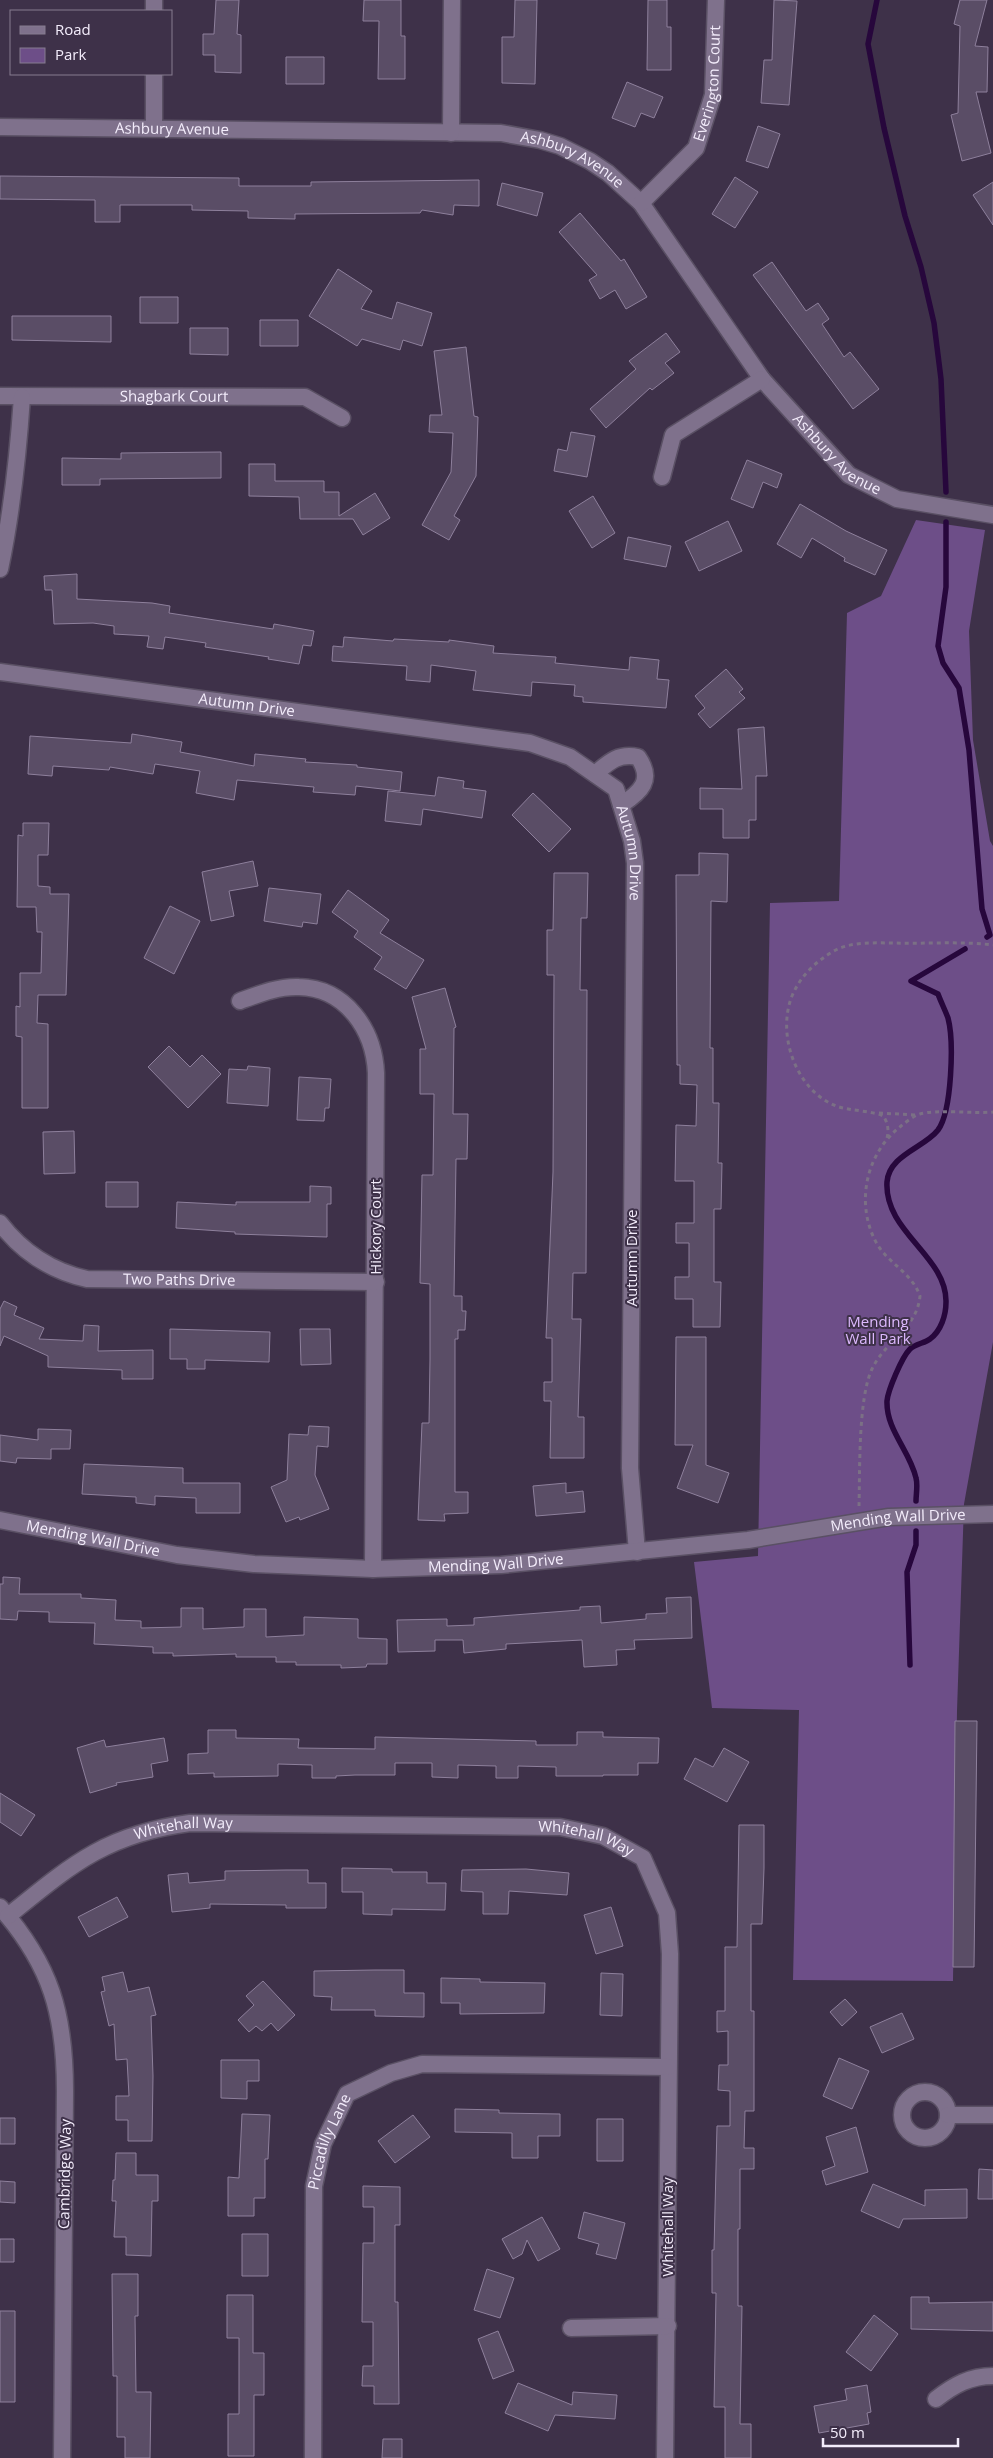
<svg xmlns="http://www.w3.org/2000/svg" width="993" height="2458" viewBox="0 0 993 2458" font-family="'Open Sans',sans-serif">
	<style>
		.green { fill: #6d4e88 }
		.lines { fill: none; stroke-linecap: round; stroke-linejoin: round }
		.stream { stroke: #27073c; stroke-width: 5.5 }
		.building { fill: #5a4d66; stroke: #8e809c }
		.minor-casing { stroke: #5a5064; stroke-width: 19 }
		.path { stroke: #7b7085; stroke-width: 3; stroke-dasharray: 4 4; stroke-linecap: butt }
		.minor { stroke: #7f718c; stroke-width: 16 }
		.labels { text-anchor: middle; stroke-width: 4; stroke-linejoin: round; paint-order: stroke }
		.street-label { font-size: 15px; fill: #f3ecfb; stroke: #3e3149 }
		.park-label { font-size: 15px; fill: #ddb9fe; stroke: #3e3149 }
	</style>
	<rect width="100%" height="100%" fill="#3e3149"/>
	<path class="green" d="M916,520L985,530L969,631L973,740L990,841L993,846V1342L964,1504L957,1711L953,1981L793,1980L799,1710L712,1708L694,1562L758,1556L770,903L839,901L847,613L881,596Z"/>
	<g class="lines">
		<path class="stream" d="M877,0L868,44L884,128L905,216L921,267L934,323L941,379L946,492
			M946,522V587L938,646L943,663L959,688L969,750L982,909L990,935L987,937
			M916,1501C916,1494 918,1485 916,1478C910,1451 886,1430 887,1401C888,1390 902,1357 910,1349C915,1344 925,1343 930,1339C941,1331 946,1315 946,1302C947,1256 884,1232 887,1182C889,1155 924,1148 938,1130C952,1111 954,1041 948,1018C945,1010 941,1002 938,994L911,981L965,949
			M910,1665L907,1572L916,1545V1531"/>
	</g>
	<path class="building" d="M216,0H239L237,34L241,35V73L215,72V55H203V34H214Z
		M364,0H401V36H405V79H378L379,21H363Z
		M515,0H537L535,84L502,83V37H514Z
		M648,0H667V27H671V70H647Z
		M774,0L797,1L789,105L761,103L764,60H772Z
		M960,0H987L975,46L988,47L987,92H976L991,153L962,161L951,115L958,113L960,26L954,24Z
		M286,57H324V84H286Z
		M627,82L663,97L654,118L641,113L635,127L612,118Z
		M758,126L780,134L768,168L746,161Z
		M0,176L239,178V186H311V182L479,180V206L454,205L453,215L422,210L420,213L295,214V219L248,218V211L192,210V205H120V222H95V200L0,199Z
		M735,177L758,192L735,228L712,214Z
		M993,182V225L973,195Z
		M502,183L543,193L537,216L497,205Z
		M580,213L621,261L624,259L647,297L626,309L615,290L600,299L589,280L597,275L559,232Z
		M772,262L806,311L818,303L829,319L822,324L844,357L850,352L879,389L853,409L753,275Z
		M338,269L372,291L361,309L392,319L397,302L432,313L422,346L403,340L400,350L362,339L357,346L309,316Z
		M140,297H178V323H140Z
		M12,316H111V342L12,340Z
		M260,320H298V346H260Z
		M190,328H228V355L190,354Z
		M666,333L680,352L665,363L674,373L652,390L650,388L606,428L590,409L636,369L629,361Z
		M466,347L474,416L478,417L476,476L454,516L460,520L449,540L422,525L451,472L453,433L429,432L430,415H442L434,351Z
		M571,432L595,436L587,477L554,471L558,449L567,451Z
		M221,452V478L100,479V485H62V458L121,459V453Z
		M747,460L782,474L777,488L763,482L753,508L731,499Z
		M249,464H275V481H324V492H339V516L375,493L390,518L363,535L353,519H300L299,497L249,496Z
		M593,496L615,533L592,548L569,511Z
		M800,504L846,531L887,550L875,575L844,561L845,558L812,538L801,558L777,544Z
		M728,521L742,551L699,571L685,542Z
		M628,537L671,546L666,567L624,559Z
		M77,574V599L152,603L170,606L169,613L273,629L274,624L314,631L311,646L303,645L299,664L268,659L269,657L205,647L206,643L165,637L163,649L147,647L149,636L114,634V626L93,623L54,624L52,590H45L44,576Z
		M344,637L393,641L394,639L449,642V640L494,646L493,653L556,657L555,663L629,670L630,657L659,660L657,679L669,680L666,708L583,702V697L574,696L575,685L532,682L531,696L473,690L476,671L431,665L430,682L406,680L407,666L332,661L333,646L343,647Z
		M726,669L743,689L739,692L745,698L710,728L698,714L705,708L695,696Z
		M764,727L767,776H756V820H749V838H723V809H700V788L742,789L738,729Z
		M132,734L182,742L180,752L254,766L255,754L306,759L305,762L357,765V767L402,772L400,791L356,786L355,795L313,792L314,787L237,780L234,800L196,793L200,771L155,764L153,774L110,767L109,770L53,766L52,776L28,774L30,736L131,743Z
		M438,777L464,781L463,788L486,791L482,818L423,809L421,825L385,821L388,791L435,796Z
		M533,793L571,829L549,852L512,815Z
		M23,823H49L48,855H38V886L50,887V894H69L66,995H38L37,1023L48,1024V1108H22V1037L16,1036V1006L20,1007V973H41L42,932H37L36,907H17L18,835L23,836Z
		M699,853L728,854L727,902L711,901L710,1048H713V1103H719L718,1163H722L721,1209H714V1282H721L720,1327H693V1299H675V1277H689V1243H676V1223H694V1181H675L676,1125L696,1126L697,1085L680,1084V1065H677L676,875H699Z
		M253,861L258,886L229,891L234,916L211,921L202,872Z
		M554,873H588L587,918H581L580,990H587L586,1273H573L572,1319H581L578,1417H584V1458H550L551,1401H544V1382H552V1338H546L553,1172L554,975H547V930H553Z
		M269,888L321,894L317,924L303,922L302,927L264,921Z
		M348,890L389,920L380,933L424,960L406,989L374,969L382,957L354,937L358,931L332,912Z
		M170,906L200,921L174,974L144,958Z
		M445,988L456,1027L454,1028L453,1114H468L467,1159H456L454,1296H462V1311H466L465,1330H458V1339H455V1492H468V1513L444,1514L445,1521L418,1520L422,1423H429L430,1359V1284L420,1283L422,1175H433L434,1094H420V1049H426L412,997Z
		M169,1046L190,1067L202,1055L221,1074L188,1108L148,1067Z
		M248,1066L270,1068L268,1106L227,1103L229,1069L247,1070Z
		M299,1077L331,1079L329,1108H325L324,1121L297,1120Z
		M74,1131L75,1173L44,1174L43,1132Z
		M106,1182H138V1207H106Z
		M310,1186L331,1187V1204H327V1237L235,1234V1232L176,1228L177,1202L236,1205V1202H310Z
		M4,1301L17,1307L14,1315L44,1328L39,1339L83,1341L84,1325L99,1326L98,1351L153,1350V1379H122V1370L48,1367V1356L4,1336L0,1346V1309Z
		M170,1329L270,1332L269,1362L205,1360V1369H187V1359H170Z
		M300,1329H330L331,1364L301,1365Z
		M676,1337H706V1465L729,1473L718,1503L677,1488L693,1445H675Z
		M309,1426L329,1427L328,1447L317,1446L315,1475L329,1509L300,1520L299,1517L286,1522L271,1487L287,1480L289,1434L308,1435Z
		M38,1429L71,1430L70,1449H51V1459L17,1458L16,1463L0,1461V1435L38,1440Z
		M84,1464L183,1468V1483H240V1513H196V1498L155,1496V1505L136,1503V1497L82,1494Z
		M566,1483V1493L583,1491L585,1512L536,1516L533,1486Z
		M3,1577L20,1578L19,1594H81V1598L116,1600L115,1620L141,1621V1628L181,1627V1608H203V1629L244,1627V1609H266V1637L304,1635V1617L358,1619V1638L387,1639V1664H367L366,1667L341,1668V1665H296V1662H276V1657H236V1654L173,1656V1653H153V1647L94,1644L95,1623L49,1622V1612L18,1611L17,1620L0,1619V1584H3Z
		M691,1597L692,1638L634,1640L635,1649L616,1650L617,1665L584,1667L582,1640L506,1644V1649L464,1653L463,1640H435V1651L398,1652L397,1620L447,1619V1626L474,1625V1618L580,1610V1607L600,1606L601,1623L646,1619V1614L667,1613L666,1598Z
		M955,1721H977L974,1967H953Z
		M208,1730H236V1738L299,1739L298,1748L375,1749V1737L536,1741V1745H577V1732H603V1737L659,1738L658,1763H638V1775H603V1776H556V1767L518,1766V1778H496V1766L458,1765V1778L432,1777V1763H395V1775H355L336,1776V1778H312V1765L278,1764V1776L214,1777V1773L188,1774V1754L208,1753Z
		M164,1738L168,1761L151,1764L153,1777L116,1783L117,1785L90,1793L77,1748L104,1740L106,1747Z
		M724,1748L749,1762L727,1802L684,1779L695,1758L713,1767Z
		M0,1793L35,1815L21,1836L0,1822Z
		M739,1825H764V1868L762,1924H751V2011H754V2111H745L744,2148H754V2169H740V2229H738V2306H742L740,2424H751V2458H725V2407H714L716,2293H712V2250H714L717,2126H730V2091L718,2090L719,2065H728V2031L717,2032V2011H725V1947H737Z
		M342,1868L392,1869V1872H427V1883H446L445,1910L392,1909V1915L363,1914V1892H342Z
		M526,1869L569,1873L567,1895L509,1891L508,1914H483V1892L461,1891L462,1870Z
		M286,1870H308V1883H326V1908H286V1905L210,1904V1908L172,1912L168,1875L188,1873L189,1883L225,1880V1871Z
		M117,1897L128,1917L89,1937L78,1917Z
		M611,1907L623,1946L596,1954L584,1915Z
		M375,1970H404V1993H424V2017L375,2016V2010H331L332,1997L314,1996V1971Z
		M123,1972L128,1992L149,1987L156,2015L151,2016L153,2076L152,2141H128V2120H116V2096H129L127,2059L116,2060L114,2024L109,2026L101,1992L105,1991L102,1977Z
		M601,1973L623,1974L622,2016L600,2015Z
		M441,1978L480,1979V1982L545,1983L544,2013L460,2014V2003H441Z
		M263,1981L295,2015L278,2031L271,2023L262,2031L256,2026L249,2032L238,2020L254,2005L246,1996Z
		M845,1999L857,2012L842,2026L830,2012Z
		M902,2013L914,2039L882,2053L870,2027Z
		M839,2058L869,2071L852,2109L823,2096Z
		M221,2060H259V2081H247V2099L221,2098Z
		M455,2109L499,2110V2113L560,2114V2136H538V2158H512V2133L455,2132Z
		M242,2114L270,2115L268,2159H265V2198H254V2216H228V2177L239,2178Z
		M413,2115L430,2137L395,2163L378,2141Z
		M0,2118H15V2144H0Z
		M597,2119H623V2161H597Z
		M856,2127L868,2172L826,2185L822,2171L835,2166L826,2137Z
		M116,2153H136V2175H158V2201H152L151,2256L126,2255V2237H114L116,2201H112L113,2180H115Z
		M979,2169L993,2170V2199H978Z
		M0,2181L15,2182V2203L0,2202Z
		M873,2184L925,2206V2190L967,2189V2218L903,2219L899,2228L861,2211Z
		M363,2186L400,2187V2225H395V2302H398L399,2404H374V2386H362L363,2366H373V2322H362L363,2243H374V2207H363Z
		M584,2212L625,2223L616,2259L596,2254L599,2244L578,2238Z
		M542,2217L560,2249L538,2261L527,2240L522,2254L513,2259L502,2239Z
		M242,2234H268V2276H242Z
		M0,2239H14V2262H0Z
		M487,2269L514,2278L500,2318L474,2310Z
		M112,2274H138V2316H135L136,2392H151L150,2458H125V2437H117V2376H113Z
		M227,2295H253V2353H264V2395H254V2456H228V2414H239V2338H227Z
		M911,2297H929V2303L993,2302V2331L911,2329Z
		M0,2311H15V2402H0Z
		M874,2315L898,2334L871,2371L846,2352Z
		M498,2331L514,2371L493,2379L478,2339Z
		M518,2383L572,2405L573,2392L617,2395L615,2419L555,2415L548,2431L505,2413Z
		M867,2385L871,2412L867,2413L869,2424L819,2433L814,2406L847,2400L845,2389Z
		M383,2439H402V2458H382Z"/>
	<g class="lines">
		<defs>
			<g id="minor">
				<path d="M154,0V11"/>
				<path d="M154,74V128"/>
				<path id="s1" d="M0,127L501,133L540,140L560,146L590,161L608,173L641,203L762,379L849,475L897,499L993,515"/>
				<path d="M451,133L452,0"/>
				<path id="s2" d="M641,203L696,148L713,95L716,0"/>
				<path id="s3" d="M0,396L305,397L342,418"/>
				<path d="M662,477L673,435L762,379"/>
				<path d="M0,569C12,512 18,456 22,397"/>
				<path id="s4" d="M0,672L530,743L570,757L616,789L632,841L635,863L630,1468L637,1552"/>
				<path d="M595,774C609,762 618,753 638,757C654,780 641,792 621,805"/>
				<path d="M240,1001C259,994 279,986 299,987C346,988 374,1030 376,1073L373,1569"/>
				<path id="s5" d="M0,1223C23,1253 51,1271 87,1279L376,1282"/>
				<path id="s6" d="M0,1520L177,1555L254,1564L373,1569L501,1565L748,1540L889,1517L993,1514"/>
				<path d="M0,1907C51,1965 65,2014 65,2091L62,2458"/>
				<path id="s7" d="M8,1916C71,1865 106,1834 190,1823L560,1827L603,1836L643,1858L667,1913L670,1954L665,2458"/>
				<circle cx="925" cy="2115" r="23"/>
				<path d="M948,2115H993"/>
				<path d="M571,2328L668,2326"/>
				<path d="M936,2399C954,2385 970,2376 993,2376"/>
				<path id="s8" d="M313,2458L314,2186L323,2144L347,2094L391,2073L422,2064L668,2067"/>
			</g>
		</defs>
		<use href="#minor" class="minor-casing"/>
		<path class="path" d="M879,1113L917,1115
			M887,1138C889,1131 888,1122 883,1116C878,1112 848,1110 839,1107C797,1093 776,1036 792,996C800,977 814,963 832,952C850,941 874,943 895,943C927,944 961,941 993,945
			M859,1506C860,1471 858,1399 872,1369C885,1341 917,1329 920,1296C912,1273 889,1264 877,1244C855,1205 865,1154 901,1126C906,1122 913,1116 920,1114C938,1109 972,1114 993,1112"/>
		<use href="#minor" class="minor"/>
	</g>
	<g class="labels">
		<g class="street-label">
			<text dy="5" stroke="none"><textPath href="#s2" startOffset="144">Everington Court</textPath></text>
			<text dy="5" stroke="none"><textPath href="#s1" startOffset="172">Ashbury Avenue</textPath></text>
			<text dy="5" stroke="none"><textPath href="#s1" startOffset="578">Ashbury Avenue</textPath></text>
			<text dy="5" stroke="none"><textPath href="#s3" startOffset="174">Shagbark Court</textPath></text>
			<text dy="5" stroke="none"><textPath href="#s1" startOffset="982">Ashbury Avenue</textPath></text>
			<text dy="5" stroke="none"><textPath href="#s4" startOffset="249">Autumn Drive</textPath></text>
			<text dy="5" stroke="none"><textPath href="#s4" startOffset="699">Autumn Drive</textPath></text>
			<text transform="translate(376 1227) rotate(-90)" y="5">Hickory Court</text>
			<text transform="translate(632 1258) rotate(-90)" y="5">Autumn Drive</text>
			<text dy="5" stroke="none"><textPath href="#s5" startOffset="198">Two Paths Drive</textPath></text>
			<text dy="5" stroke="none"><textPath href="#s6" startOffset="905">Mending Wall Drive</textPath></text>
			<text dy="5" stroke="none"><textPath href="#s6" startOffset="95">Mending Wall Drive</textPath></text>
			<text dy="5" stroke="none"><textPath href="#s6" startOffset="500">Mending Wall Drive</textPath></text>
			<text dy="5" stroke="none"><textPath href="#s7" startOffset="201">Whitehall Way</textPath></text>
			<text dy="5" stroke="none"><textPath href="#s7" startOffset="606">Whitehall Way</textPath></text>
			<text dy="5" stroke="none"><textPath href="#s8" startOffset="319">Piccadilly Lane</textPath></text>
			<text transform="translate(65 2174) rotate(-89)" y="5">Cambridge Way</text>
			<text transform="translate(668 2227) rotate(-90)" y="5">Whitehall Way</text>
		</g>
		<g class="park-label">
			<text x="878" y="1327">Mending<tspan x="878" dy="17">Wall Park</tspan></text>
		</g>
	</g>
	<rect x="10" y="10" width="162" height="65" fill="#3e3149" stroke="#867c90"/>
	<rect x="20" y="26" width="25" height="8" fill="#7f718c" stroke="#867c90"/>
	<text x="55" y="35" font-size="15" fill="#f3ecfb">Road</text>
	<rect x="20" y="48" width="25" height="15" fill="#6d4e88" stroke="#867c90"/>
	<text x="55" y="60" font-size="15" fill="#f3ecfb">Park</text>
	<path d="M823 2438v8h135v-8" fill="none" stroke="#f3ecfb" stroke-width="2.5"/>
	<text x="830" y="2438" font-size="15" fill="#f3ecfb" stroke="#3e3149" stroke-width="4" paint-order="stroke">50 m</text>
</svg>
